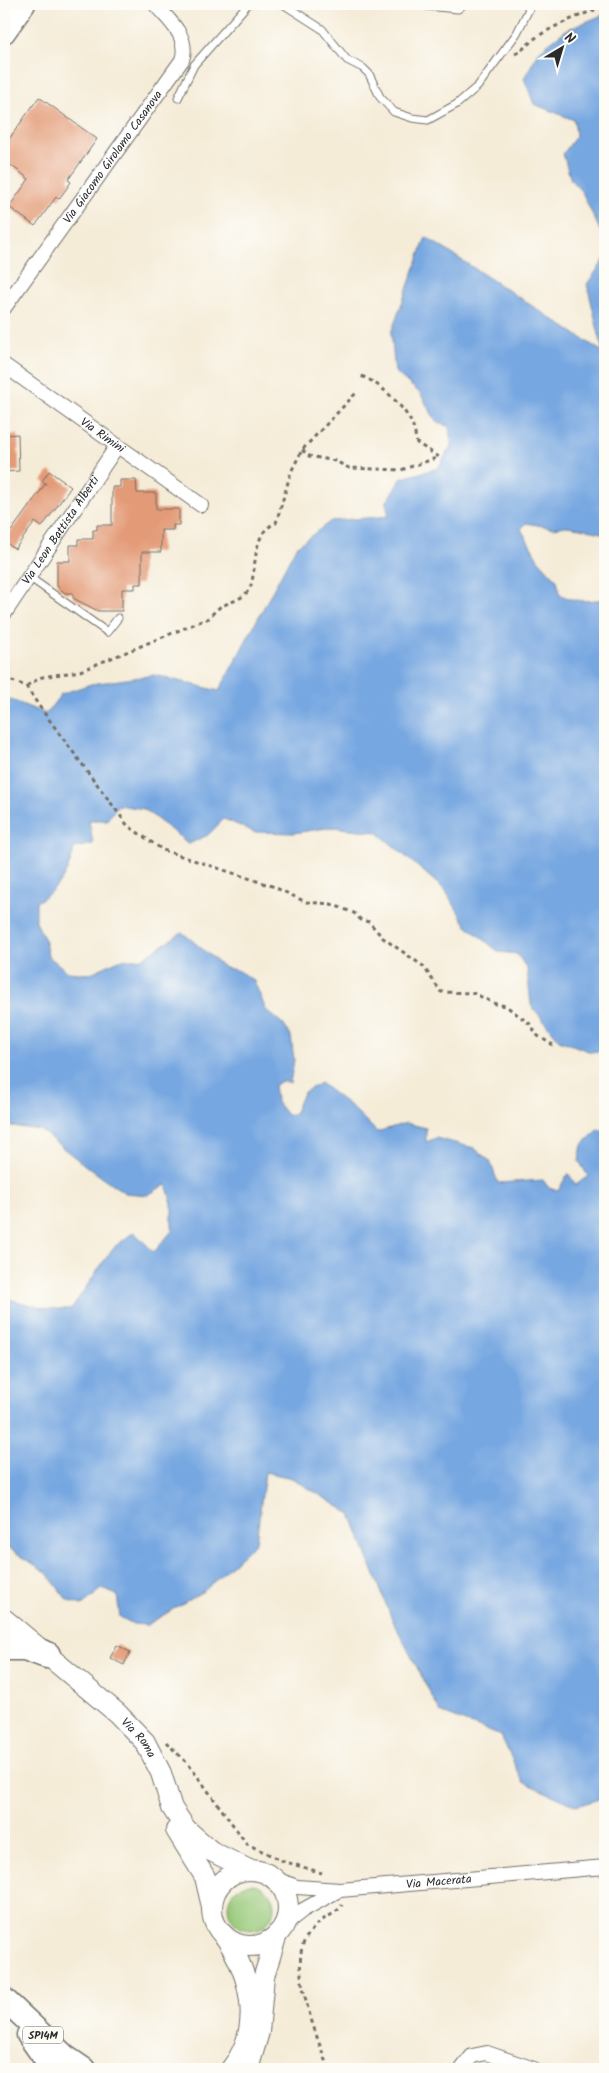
<svg xmlns="http://www.w3.org/2000/svg" width="609" height="2073" viewBox="0 0 609 2073" font-family="Kalam,sans-serif">
	<style>
		.green { fill: #97c877; stroke: #617a51 }
		.water { fill: #77a7e1; stroke: #516986 }
		.building { fill: #e39a76 }
		.lines { fill: none; stroke-linecap: round; stroke-linejoin: round }
		.lane-casing { stroke: #726f68; stroke-width: 9 }
		.street-casing { stroke: #726f68; stroke-width: 16 }
		.secondary-casing { stroke: #726f68; stroke-width: 22 }
		.primary-casing { stroke: #726f68; stroke-width: 25 }
		.highway-casing { stroke: #726f68; stroke-width: 29 }
		.path { stroke: #726f68; stroke-width: 3; stroke-dasharray: 4 4; stroke-linecap: butt }
		.lane { stroke: #fff; stroke-width: 7 }
		.street { stroke: #fff; stroke-width: 14 }
		.secondary { stroke: #fff; stroke-width: 20 }
		.primary { stroke: #fff; stroke-width: 22 }
		.highway { stroke: #fff; stroke-width: 26 }
		.labels { text-anchor: middle; stroke-width: 4; stroke-linejoin: round; paint-order: stroke }
		.shield { fill: #fdfcf7; stroke: #6a6a68; stroke-width: 1 }
		.shield-label { font-size: 11px; font-weight: bold; fill: #2b2b2b }
		.street-label { font-size: 12px; fill: #2b2b2b; stroke: #fdfcf7 }
	</style>
	<rect width="100%" height="100%" fill="#fdfcf7"/>
	<filter id="ink" filterUnits="userSpaceOnUse"><feTurbulence type="fractalNoise" baseFrequency=".02" numOctaves="2"/><feDisplacementMap in="SourceGraphic" scale="10" xChannelSelector="R" yChannelSelector="G"/><feConvolveMatrix kernelMatrix="1 2 1 2 8 2 1 2 1" color-interpolation-filters="sRGB"/></filter>
	<filter id="wash" filterUnits="userSpaceOnUse"><feTurbulence type="fractalNoise" baseFrequency=".0096" numOctaves="4" result="noise"/><feDisplacementMap in="SourceGraphic" scale="20" xChannelSelector="R" yChannelSelector="G"/><feGaussianBlur stdDeviation="1.12" result="paint"/><feColorMatrix in="noise" values="0 0 0 0 0 0 0 0 0 0 0 0 0 0 0 0 0 1.4 0 .05"/><feComposite in="paint" operator="in"/></filter>
	<g filter="url(#wash)">
		<rect width="100%" height="100%" fill="#f5ecd8"/>
		<path class="green" d="M228 1907a23 23 0 1 1 46 0a23 23 0 1 1-46 0Z"/>
		<path class="water" d="M605,14V241L582,192L571,180L563,154L576,136L574,120L534,104L524,78L540,50L566,30Z
			M426,237L603,352L587,284L605,259V534L580,528L566,526L554,528L526,523L521,529L538,559L557,580L560,594C574,603 589,601 605,599V1050L591,1052L559,1040L531,1005L527,969L517,954L499,952L467,926L445,890L377,832L333,827L294,833L254,832L224,819L208,835L189,844L144,809L118,805L107,820H89L93,844L74,848C70,872 57,891 36,902V922L44,938L48,956L68,972L89,974L119,960L143,958L182,932L225,968L237,970L254,981L266,1010L283,1024L291,1036L294,1060L290,1083L282,1081L274,1085L276,1101L287,1115L294,1114L303,1093L320,1083L353,1108L377,1132L406,1123L426,1128V1142L436,1138L474,1148L490,1161L498,1183L543,1180L549,1188L558,1191L568,1173L576,1185L588,1176L579,1161L582,1145L598,1130L605,1129V1797L577,1806L523,1782L501,1736L440,1712L391,1617L351,1514L292,1478L265,1472L256,1542L205,1590L147,1625L133,1624L120,1617L117,1595L102,1589L82,1605L68,1601L46,1572L4,1545V1298L48,1309H71L113,1248L134,1232L154,1252L172,1231V1203L166,1184L148,1195L125,1193L86,1166L40,1130L4,1125V697L46,714L61,694L91,684L155,675L219,691L296,547L331,521L389,516L386,503L402,478L438,468L451,446L449,427L436,421L420,393L395,372L391,333Z"/>
		<g id="blocks">
			<path class="building" d="M39,97L97,139L68,180L71,182L59,199L56,197L35,226L9,207L29,179L4,160V146Z
				M18,434L19,471L4,472V435Z
				M49,471L71,487L42,527L35,522L15,549L4,541L46,483L42,481Z
				M120,480H136L137,493H156V509H179V525H173V530H161V552H142V584H135V589H122V611H98L73,598V593H65L57,586V561H70V545H78V539H93V530H97V525H112V487H120Z
				M117,1645L130,1652L124,1665L110,1658Z"/>
		</g>
	</g>
	<g filter="url(#ink)">
		<use href="#blocks" fill-opacity="0" stroke="#726f68" stroke-width="1"/>
		<g class="lines">
			<defs>
				<path id="lane" d="M283,4L322,29L347,60L363,68L369,74L380,97L394,112L412,118L428,120L457,104L478,86L517,33L529,9L526,4
					M423,4L426,6L458,9L464,4
					M178,98L194,65L248,4
					M29,577L107,632L118,618"/>
				<g id="street">
					<path id="s1" d="M4,308L182,60C190,36 168,20 155,4"/>
					<path id="s2" d="M4,365L201,505"/>
					<path id="s3" d="M4,614L117,446"/>
					<path id="s4" d="M273,1878L297,1887L340,1890L605,1867"/>
					<path d="M285,1924L303,1910L339,1890"/>
					<path d="M462,2069L472,2056L487,2053L534,2069"/>
				</g>
				<g id="secondary">
					<path id="s5" d="M4,1619L117,1713L145,1742L161,1773L172,1808L186,1829L211,1851L249,1870"/>
					<path d="M176,1830L205,1877L212,1907"/>
					<circle cx="250" cy="1908" r="38"/>
					<path d="M224,1935C251,1975 264,2028 231,2069"/>
					<path d="M248,2069L259,2032L264,1976L277,1934"/>
				</g>
				<path id="primary" d="M4,32L24,4
					M4,1999L65,2056L84,2069
					M28,2035L52,2069"/>
				<path id="highway" d="M4,1647H25L47,1655"/>
			</defs>
			<use href="#lane" class="lane-casing"/>
			<use href="#street" class="street-casing"/>
			<use href="#secondary" class="secondary-casing"/>
			<use href="#primary" class="primary-casing"/>
			<use href="#highway" class="highway-casing"/>
			<path class="path" d="M515,54C524,50 529,42 537,37C558,23 582,15 605,6
				M302,450L309,456L335,461L349,468L401,470L439,457L417,443C415,437 415,430 412,424C404,406 379,382 361,376
				M4,678L26,686L42,677L80,671L209,618C212,614 216,610 220,607C232,601 246,599 251,585C257,565 252,532 276,523L291,472L302,450L358,391
				M26,686L39,706L128,826L163,850L272,886L306,902L331,904L354,913L361,920L369,922L383,938L423,966L441,992L473,993L496,1004L506,1006L530,1024L538,1036L553,1045
				M166,1742L189,1765L247,1844L283,1861L322,1873
				M328,2069C318,2038 288,1967 306,1938C310,1932 315,1926 321,1921C328,1916 338,1912 342,1905"/>
			<use href="#lane" class="lane"/>
			<use href="#street" class="street"/>
			<use href="#secondary" class="secondary"/>
			<use href="#primary" class="primary"/>
			<use href="#highway" class="highway"/>
		</g>
	</g>
	<g class="labels">
		<rect class="shield" x="23" y="2026.5" width="40" height="17" rx="4"/>
		<g class="shield-label">
			<text x="43" y="2039">SP14M</text>
		</g>
		<g class="street-label">
			<text dy="4" stroke="none"><textPath href="#s1" startOffset="186">Via Giacomo Girolamo Casanova</textPath></text>
			<text dy="4" stroke="none"><textPath href="#s2" startOffset="121">Via Rimini</textPath></text>
			<text dy="4" stroke="none"><textPath href="#s3" startOffset="101">Via Leon Battista Alberti</textPath></text>
			<text dy="4" stroke="none"><textPath href="#s5" startOffset="180">Via Roma</textPath></text>
			<text dy="4" stroke="none"><textPath href="#s4" startOffset="168">Via Macerata</textPath></text>
		</g>
	</g>
	<rect width="609" height="2073" fill="none" stroke="#fdfcf7" stroke-width="20"/>
	<g transform="translate(562 48) rotate(38)" stroke="#fdfcf7" stroke-width="4" paint-order="stroke">
	<path d="M0-4L9 19L0 12L-9 19Z" fill="#2b2b2b"/>
	<text y="-8" font-size="14" font-weight="bold" text-anchor="middle" fill="#2b2b2b">N</text>
	</g>
</svg>
